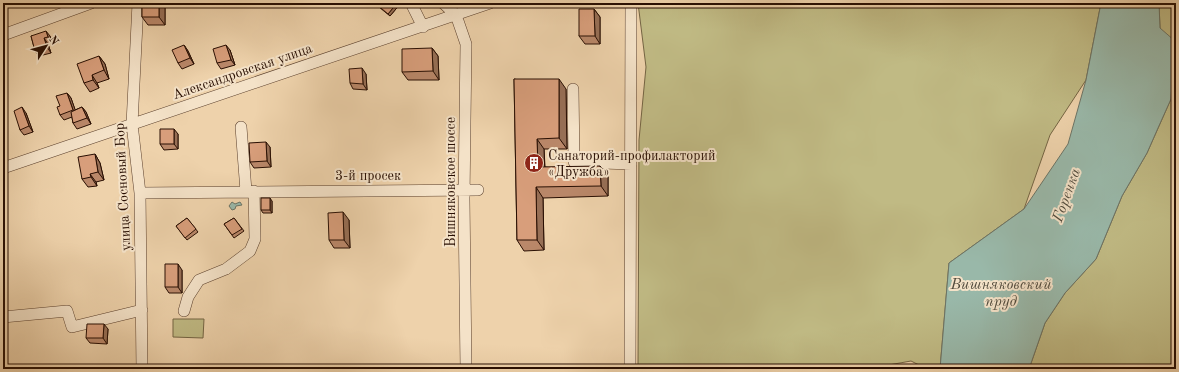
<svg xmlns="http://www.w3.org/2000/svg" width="1179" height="372" viewBox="0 0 1179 372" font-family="'Old Standard TT',serif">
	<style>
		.green { fill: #c0ba84; stroke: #746443 }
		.water { fill: #99b8a9; stroke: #6c7466 }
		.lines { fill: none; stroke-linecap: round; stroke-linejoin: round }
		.minor-casing { stroke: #5a3f2c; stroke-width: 12 }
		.minor { stroke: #f4e2c8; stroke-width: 11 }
		.wall { fill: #ba886a; stroke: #280e02 }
		.shaded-wall { fill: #976f56; stroke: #280e02 }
		.building { fill: #d89e7b; stroke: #280e02 }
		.labels { text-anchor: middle; stroke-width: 4; stroke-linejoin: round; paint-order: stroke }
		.street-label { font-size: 14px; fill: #280e02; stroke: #f4e2c8 }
		.poi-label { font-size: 14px; fill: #280e02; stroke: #f4e2c8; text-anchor: start }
		.water-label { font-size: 15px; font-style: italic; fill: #504a3c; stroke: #f4e2c8 }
	</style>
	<rect width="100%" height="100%" fill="#eed2ab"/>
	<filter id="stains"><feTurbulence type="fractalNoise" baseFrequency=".005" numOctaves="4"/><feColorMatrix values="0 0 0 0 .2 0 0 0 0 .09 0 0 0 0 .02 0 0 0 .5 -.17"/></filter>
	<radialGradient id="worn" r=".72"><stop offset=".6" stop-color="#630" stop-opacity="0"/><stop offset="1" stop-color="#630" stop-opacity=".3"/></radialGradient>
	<path class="green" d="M638,3H1101L1086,80L1050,135L1024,209L949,263L940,369H927L911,361L883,366L881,369H638L639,140L646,67Z
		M1159,3H1176V369H1029L1045,323L1065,293L1096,259L1122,196L1147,153L1171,99L1160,28Z
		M173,319H204L203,338L173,337Z"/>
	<path class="water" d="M1101,3H1159L1160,28L1175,41L1171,99L1158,128L1147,153L1122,196L1096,259L1065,293L1045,323L1029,369H940L949,263L1024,209L1068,144L1086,80Z
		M232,202L235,204L240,202L242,205L236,206L235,209L232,210L229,206Z"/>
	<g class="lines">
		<defs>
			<path id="minor" d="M138,3L132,124L140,193L142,369
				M411,3L423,27
				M443,3L456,15L466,44L464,199L466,369
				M3,35L91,3
				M573,89L574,162L631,164
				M241,127L246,191
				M3,168L490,3
				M140,193L478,190
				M184,311L188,297L199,280L226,269L250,251L255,239L254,191
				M3,317L67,311L72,327L142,310
				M630,369L631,3"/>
		</defs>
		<use href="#minor" class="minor-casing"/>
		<use href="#minor" class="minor"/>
	</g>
	<path class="wall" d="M142,3H165V25H148L142,17Z
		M374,3H401L390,16Z
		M594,9L600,17V44H585L579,36Z
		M31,36H50L52,43L48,44L51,53L39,56L35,51Z
		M184,45L188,51L194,64L182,69L178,63Z
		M432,48L438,56L439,80H408L402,72Z
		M230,50L235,65L221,69L217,63Z
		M99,56L105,64L109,79L97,83L99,88L90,92L84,83Z
		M366,74L367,90L353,89L350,83Z
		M514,79L566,89L567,149H544L545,167L608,176V196L543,198L544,250L524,251L517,240Z
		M67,93L71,98L75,110L82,107L86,112L91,124L77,129L73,123L72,117L64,120L60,115Z
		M26,113L33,132L24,135L20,130Z
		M178,134V149L164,150L160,144Z
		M270,147L271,167L254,168L250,162Z
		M95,154L100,163L104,180L96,182L97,186L88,187L82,179Z
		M272,201V213H263L261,210Z
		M187,218L198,232L187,240L176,226Z
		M234,218L244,231L234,238L224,224Z
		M349,220L350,248H334L329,240Z
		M182,270V293H169L165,287Z
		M108,329L107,344L90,343L86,338Z"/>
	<path class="shaded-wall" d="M159,3H165V25L159,17Z
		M397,3H401L390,16L388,14Z
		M594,9L600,17V44L595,36Z
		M46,31L50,36L52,43L48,37Z
		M44,38L48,44L51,53L47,47Z
		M184,45L188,51L194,64L190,58Z
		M226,45L230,50L235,65L231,60Z
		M432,48L438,56L439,80L433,71Z
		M99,56L105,64L109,79L104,70Z
		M362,68L366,74L367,90L363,84Z
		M92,75L97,83L99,88L93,80Z
		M559,79L566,89L567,149L559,138Z
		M67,93L71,98L77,115L73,110Z
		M22,107L26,113L33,132L29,126Z
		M82,107L86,112L91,124L87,118Z
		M174,129L178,134V149L174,144Z
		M537,139L544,149L545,177L538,167Z
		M266,142L270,147L271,167L267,161Z
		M95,154L100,163L104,180L98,172Z
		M600,166L608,176V196L601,186Z
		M90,174L96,182L97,186L91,177Z
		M536,187L543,198L544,250L537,240Z
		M270,198L272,201V213L270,210Z
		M343,212L349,220L350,248L344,240Z
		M178,264L182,270V293L178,287Z
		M104,324L108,329L107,344L103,338Z"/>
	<path class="building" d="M142,3H159V17H142Z
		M375,3H397L388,14Z
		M579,9H594L595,36H579Z
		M46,31L48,37L44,38L47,47L35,51L31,36Z
		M184,45L190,58L178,63L172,50Z
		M226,45L231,60L217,63L213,49Z
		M432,48L433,71L402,72V49Z
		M99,56L104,70L92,75L93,80L84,83L77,64Z
		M362,68L363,84L350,83L349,69Z
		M514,79H559V138L537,139L538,167L600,166L601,186L536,187L537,240H517Z
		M67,93L73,110L60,115L57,107L60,106L56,96Z
		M22,107L29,126L20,130L14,111Z
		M82,107L87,118L73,123L71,112Z
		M160,129H174V144H160Z
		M266,142L267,161L250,162L249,143Z
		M95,154L98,172L90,174L91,177L82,179L78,157Z
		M261,198H270V210H261Z
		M343,212L344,240H329L328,213Z
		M187,218L196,229L185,238L176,226Z
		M234,218L242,229L232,235L224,224Z
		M165,264H178V287H165Z
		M87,324H104L103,338H86Z"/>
	<defs>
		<symbol id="building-disc" viewBox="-11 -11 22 22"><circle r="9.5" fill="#8f2418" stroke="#f4e2c8"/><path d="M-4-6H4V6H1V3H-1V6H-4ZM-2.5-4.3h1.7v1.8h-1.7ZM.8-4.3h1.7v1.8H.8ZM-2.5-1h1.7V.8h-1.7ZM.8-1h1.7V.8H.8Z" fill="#fff"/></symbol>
	</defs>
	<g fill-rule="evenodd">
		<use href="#building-disc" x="523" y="152" width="22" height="22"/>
	</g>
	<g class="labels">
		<g class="street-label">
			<text transform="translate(242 71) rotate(-19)" y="5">Александровская улица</text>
			<text x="368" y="180">3-й просек</text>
			<text transform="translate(450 182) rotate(-90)" y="5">Вишняковское шоссе</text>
			<text transform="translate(122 187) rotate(-93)" y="5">улица Сосновый Бор</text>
		</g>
		<g class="poi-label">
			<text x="548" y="160">Санаторий-профилакторий<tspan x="548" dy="16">«Дружба»</tspan></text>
		</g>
		<g class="water-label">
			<text transform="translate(1066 195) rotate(-70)" y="5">Горенка</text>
			<text x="1001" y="289">Вишняковский<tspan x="1001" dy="17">пруд</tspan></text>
		</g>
	</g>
	<rect width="1179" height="372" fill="none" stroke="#eed2ab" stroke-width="16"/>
	<rect x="4" y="4" width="1171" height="364" fill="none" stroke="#280e02" stroke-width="2"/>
	<rect x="8" y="8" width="1163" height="356" fill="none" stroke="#280e02"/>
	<g transform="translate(46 46) rotate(54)" stroke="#f4e2c8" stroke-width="3" paint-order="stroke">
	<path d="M0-3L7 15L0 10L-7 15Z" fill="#280e02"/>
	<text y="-6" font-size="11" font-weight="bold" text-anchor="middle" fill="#280e02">N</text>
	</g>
	<rect width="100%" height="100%" filter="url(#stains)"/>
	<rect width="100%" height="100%" fill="url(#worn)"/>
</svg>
